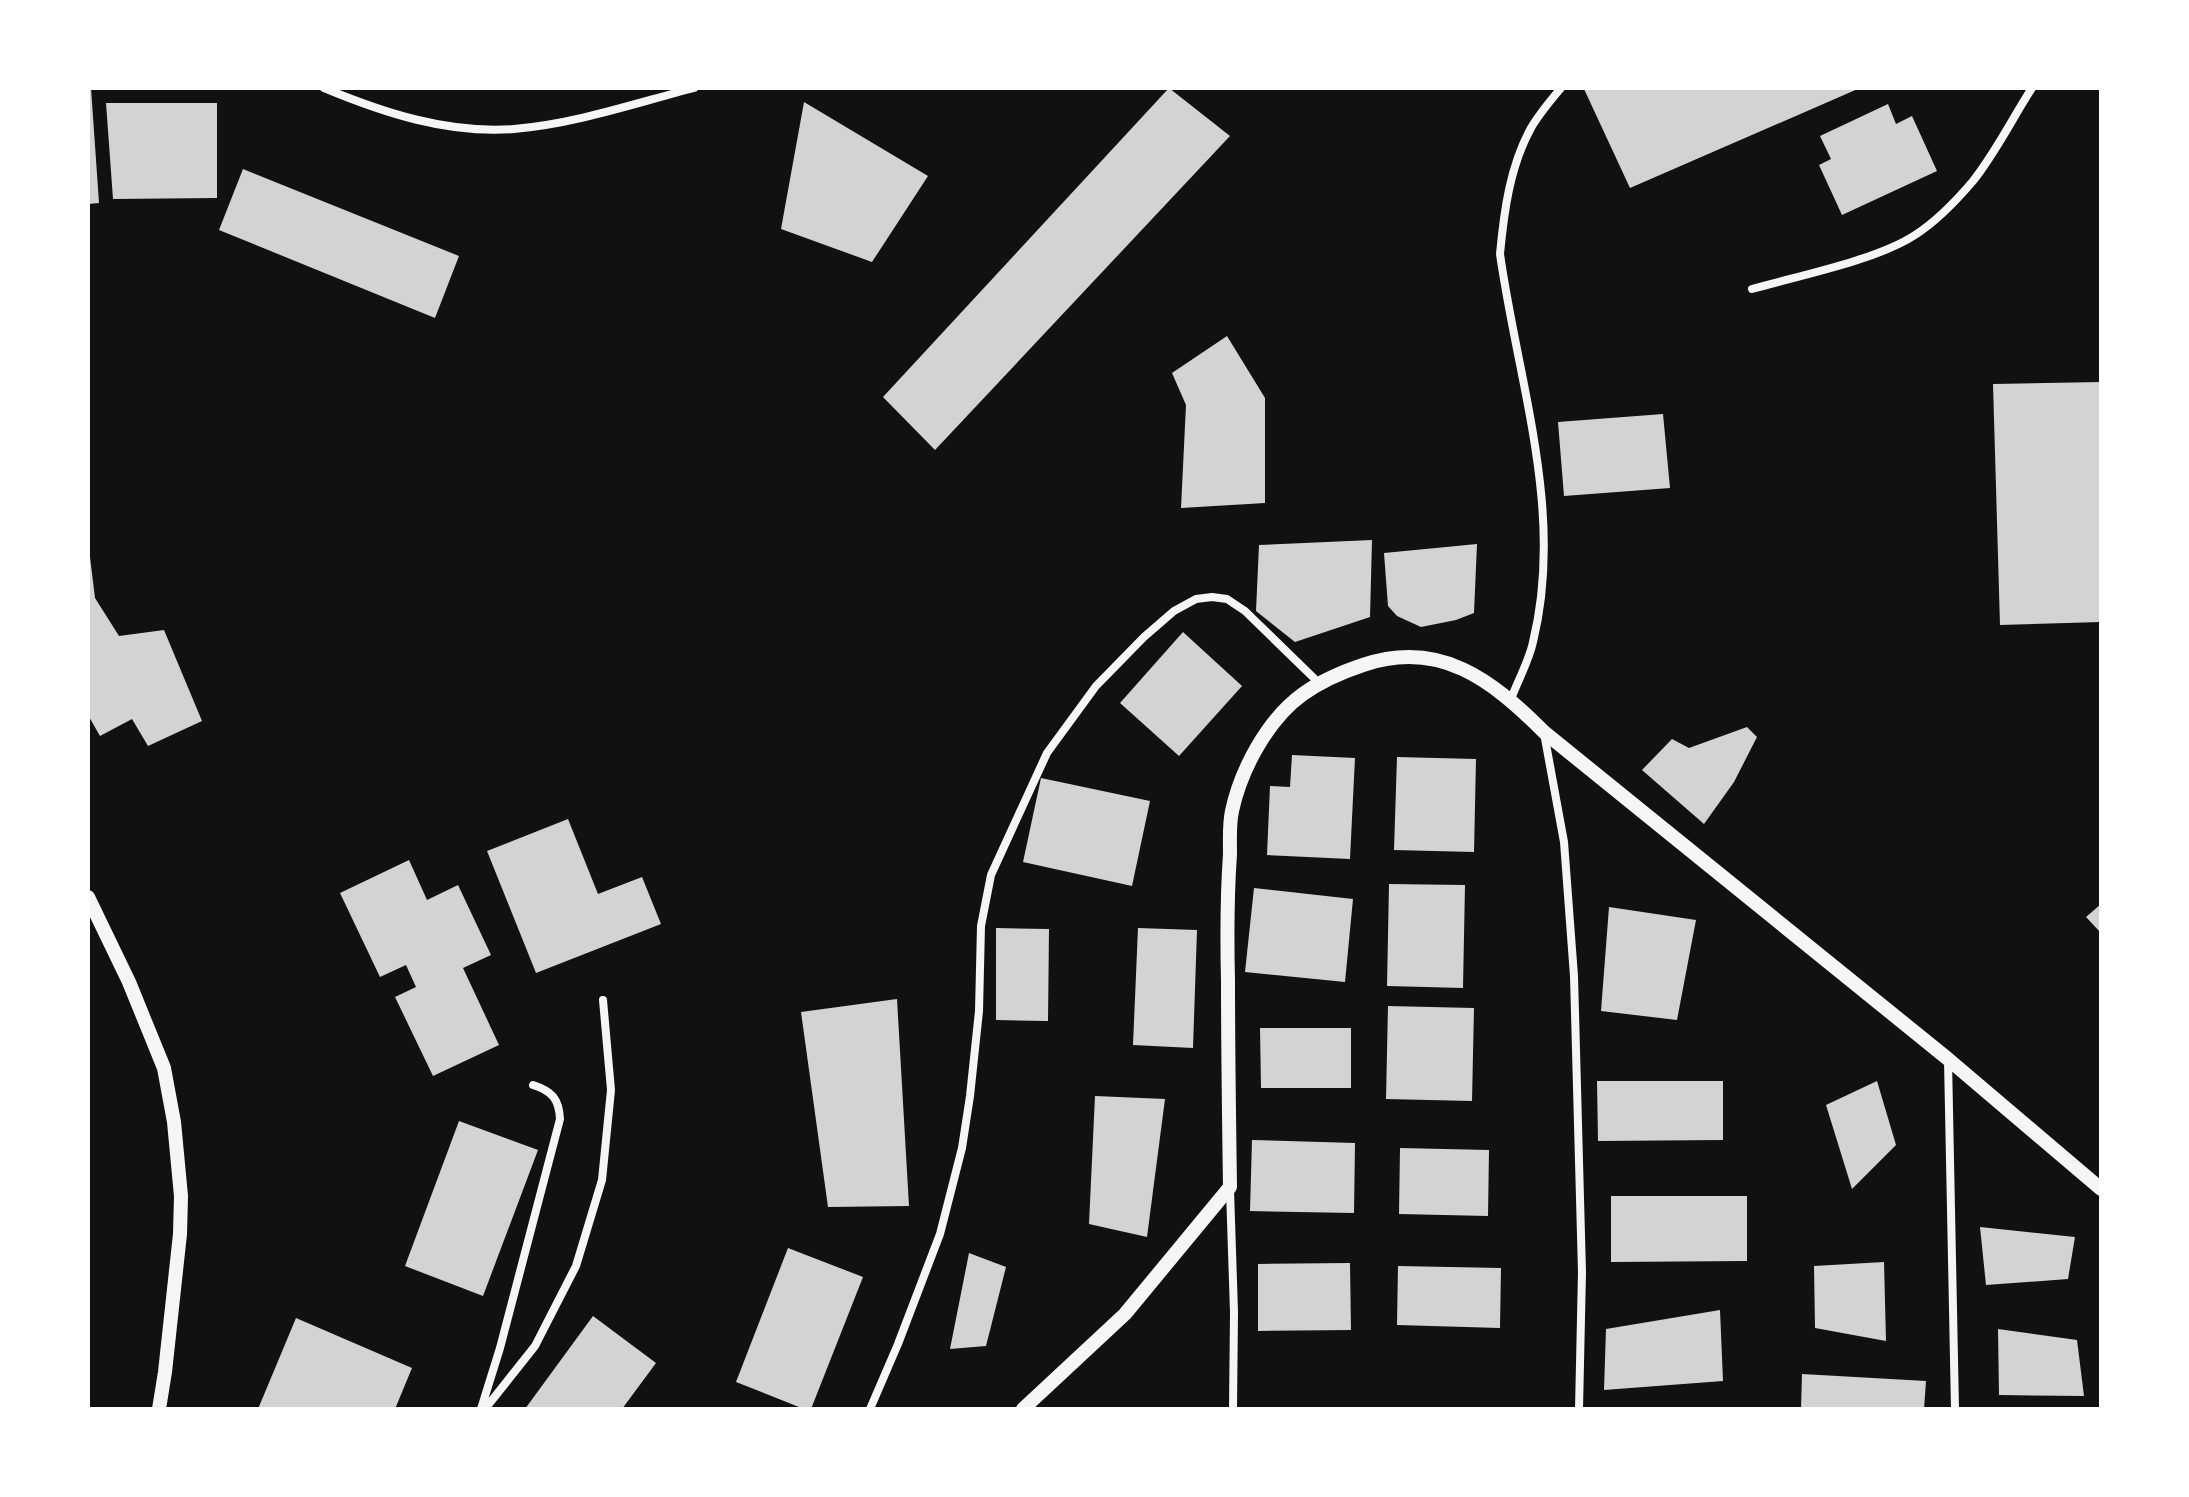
<svg xmlns="http://www.w3.org/2000/svg" width="2189" height="1497" viewBox="0 0 2189 1497" font-family="'Open Sans',sans-serif">
	<style>
		.building { fill: #d3d3d3 }
		.lines { fill: none; stroke-linecap: round; stroke-linejoin: round }
		.minor { stroke: #f5f5f5; stroke-width: 8 }
		.tertiary { stroke: #f5f5f5; stroke-width: 14 }
	</style>
	<rect width="100%" height="100%" fill="#111"/>
	<path class="building" d="M88,88H91L99,203L88,204Z
		M1169,88L1230,136L935,450L883,397Z
		M1588,88H1860L1630,188L1584,89Z
		M804,102L928,176L872,262L781,229Z
		M106,103H217V198L113,199Z
		M1888,104L1896,124L1912,116L1937,171L1842,215L1819,165L1831,159L1820,136Z
		M243,169L459,256L435,318L219,230Z
		M1227,336L1265,398V503L1181,508L1186,405L1172,373Z
		M2101,382V622L2000,625L1993,384Z
		M1663,414L1670,488L1564,496L1558,422Z
		M1372,540L1370,617L1295,642L1256,611L1259,545Z
		M1477,544L1474,613L1456,620L1421,627L1397,616L1388,606L1384,553Z
		M88,557H90L95,598L119,636L164,630L202,721L148,746L132,719L100,736L88,715Z
		M1183,632L1242,686L1179,756L1120,703Z
		M1747,727L1757,737L1734,782L1704,824L1642,770L1672,739L1689,748Z
		M1292,755L1355,758L1350,859L1267,855L1270,786L1290,787Z
		M1397,757L1476,759L1474,852L1394,850Z
		M1041,778L1150,801L1132,886L1023,862Z
		M568,819L598,894L642,877L661,924L536,973L487,851Z
		M409,860L427,900L458,885L491,955L463,968L499,1045L433,1076L395,997L416,987L406,965L380,977L340,893Z
		M1389,884L1465,885L1463,988L1387,986Z
		M1254,888L1353,899L1345,982L1245,972Z
		M2101,904V933L2086,917Z
		M1609,907L1696,920L1677,1020L1601,1011Z
		M996,928L1049,929L1048,1021L996,1020Z
		M1138,928L1197,930L1193,1048L1133,1045Z
		M897,999L909,1206L828,1207L801,1012Z
		M1388,1006L1474,1008L1472,1101L1386,1099Z
		M1260,1028H1351V1088H1261Z
		M1597,1081H1723V1140L1598,1141Z
		M1877,1081L1896,1145L1852,1189L1826,1105Z
		M1095,1096L1165,1099L1147,1237L1089,1224Z
		M459,1121L538,1150L483,1296L405,1266Z
		M1252,1140L1355,1143L1354,1213L1250,1211Z
		M1400,1148L1489,1150L1488,1216L1399,1214Z
		M1611,1196H1747V1261L1611,1262Z
		M1980,1227L2075,1237L2068,1279L1986,1285Z
		M788,1248L863,1277L811,1409H804L736,1382Z
		M969,1253L1006,1267L986,1346L950,1349Z
		M1884,1262L1886,1341L1815,1328L1814,1266Z
		M1350,1263L1351,1330L1258,1331V1264Z
		M1398,1266L1501,1268L1500,1328L1397,1325Z
		M1720,1310L1723,1381L1604,1390L1606,1329Z
		M593,1316L656,1363L622,1409H525Z
		M296,1318L412,1368L395,1409H258Z
		M1998,1329L2077,1340L2084,1396L1999,1395Z
		M1802,1374L1926,1381L1924,1409H1801Z"/>
	<g class="lines">
		<path class="minor" d="M324,88C384,113 448,134 514,129C575,124 636,103 694,88
			M1752,289C1798,276 1877,260 1915,235C1937,221 1956,201 1973,181C1996,152 2012,119 2032,88
			M1511,699C1518,680 1529,661 1533,642C1565,512 1518,382 1500,254C1504,211 1510,166 1531,128C1539,114 1551,100 1561,88
			M1544,733L1564,842L1574,976L1582,1272L1579,1409
			M1948,1060L1955,1409
			M1230,1190L1234,1312L1233,1409
			M481,1409L500,1348L560,1119C559,1099 552,1091 533,1085
			M485,1409L535,1346L576,1266L602,1180L611,1090L603,1000
			M870,1409L898,1344L940,1234L962,1148L970,1096L979,1011L981,926L991,875L1047,753L1096,686L1144,637L1174,611L1196,599L1212,597L1227,599L1245,611L1320,684"/>
		<path class="tertiary" d="M88,897L129,982L164,1068L174,1122L181,1196L180,1234L165,1372L159,1409
			M1023,1409L1125,1314L1230,1187C1229,1118 1228,1050 1228,981C1227,938 1227,896 1230,854C1230,840 1229,825 1232,811C1241,769 1268,719 1303,694C1321,681 1342,672 1363,665C1440,639 1492,680 1544,732L1948,1059L2101,1189"/>
	</g>
	<rect width="2189" height="1497" fill="none" stroke="#ffffff" stroke-width="180"/>
</svg>
